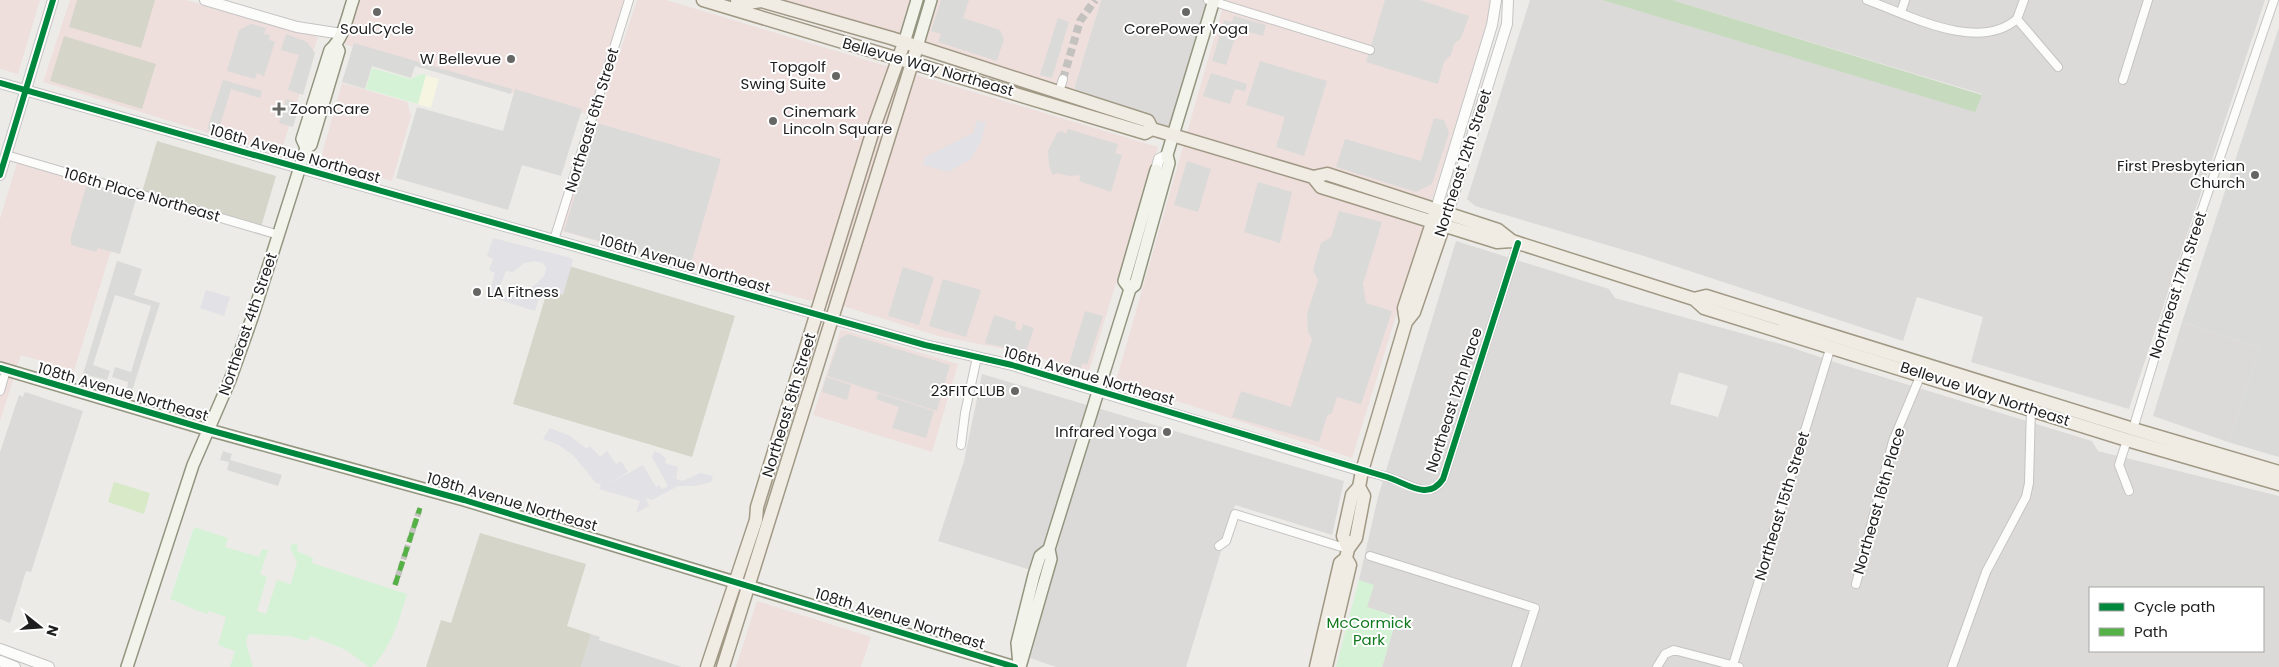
<svg xmlns="http://www.w3.org/2000/svg" width="2279" height="667" viewBox="0 0 2279 667" font-family="Poppins,sans-serif">
	<style>
		.residential { fill: #dbdad8; fill-rule: evenodd }
		.commercial { fill: #eedfdd }
		.education { fill: #f5f5e2 }
		.religious { fill: #dadad8 }
		.construction { fill: #d5d5c9 }
		.grass { fill: #d7e9c7 }
		.forest { fill: #c6dabd }
		.park { fill: #d5f2d7 }
		.plaza { fill: #e2e1e5; fill-rule: evenodd }
		.lines { fill: none; stroke-linecap: round; stroke-linejoin: round }
		.pedestrian-tunnel { stroke: #c3c2bf; stroke-width: 6; stroke-dasharray: 6 3; stroke-linecap: butt }
		.minor-tunnel { stroke: #c3c2bf; stroke-width: 8; stroke-dasharray: 8 4; stroke-linecap: butt }
		.minor-casing { stroke: #c5c4c3; stroke-width: 10 }
		.tertiary-casing { stroke: #c5c4c3; stroke-width: 12 }
		.secondary-casing { stroke: #939580; stroke-width: 14 }
		.primary-casing { stroke: #a19985; stroke-width: 15 }
		.minor { stroke: #fcfcfb; stroke-width: 8 }
		.tertiary { stroke: #fcfcfb; stroke-width: 10 }
		.secondary { stroke: #f2f3ea; stroke-width: 11 }
		.primary { stroke: #f0ece4; stroke-width: 12 }
		.quiet { stroke: #55b145; stroke-width: 5; stroke-dasharray: 10 5; stroke-linecap: butt }
		.cycleway-casing { stroke: #fff; stroke-width: 9 }
		.cycleway { stroke: #00873e; stroke-width: 6 }
		.poi-dot { fill: #666664; stroke: #fff; stroke-width: 2 }
		.labels { text-anchor: middle; stroke-width: 4; stroke-linejoin: round; paint-order: stroke }
		.poi-label { font-size: 15px; fill: #1e1e1e; stroke: #fff; text-anchor: end }
		.street-label { font-size: 15px; fill: #1e1e1e; stroke: #fff }
		.park-label { font-size: 15px; fill: #10781d; stroke: #fff }
	</style>
	<rect width="100%" height="100%" fill="#ecebe7"/>
	<path class="residential" d="M1101,0H1208L1173,135L1074,97L1075,85Z
		M1530,0H1602L1975,111L1982,94L1672,0H2265L2129,409L1971,362L1983,317L1917,297L1903,341L1644,256L1475,206L1467,199Z
		M1456,241L1609,289L1615,298L1784,345L1837,363L2092,441L2098,451L2279,496V667H1382L1397,617L1367,607L1359,580L1378,497ZM1679,372L1728,386L1718,417L1670,404ZM2090,588H2263V651H2090Z
		M2182,322L2259,347L2228,442L2153,416Z
		M982,374L1344,481L1332,535L1235,505L1186,667H1056L1030,658L1053,577L938,541L964,461Z
		M25,392L83,411L31,572L26,571L10,623L0,619V452L19,395L23,397Z"/>
	<path class="commercial" d="M0,0H40L18,74L0,69Z
		M70,0H186L318,37L280,155L43,82Z
		M358,0H631L590,115L343,44Z
		M637,0H666L1158,147L1089,371L1010,350L938,336L843,306L807,300L561,231Z
		M732,0H1101L1075,85L1074,97Z
		M1208,0H1490L1489,16L1352,458L1116,381L1223,7Z
		M342,83L407,102L411,116L392,181L326,161L322,154Z
		M17,163L128,195L74,371L21,355L0,421V219Z
		M841,329L958,364L932,452L813,415Z
		M757,601L871,637L861,667H736Z"/>
	<path class="education" d="M372,68L411,79L421,74L439,79L431,108L366,89Z"/>
	<path class="religious" d="M941,0H969L963,18L1000,30L1004,39L997,61L938,42L941,34L931,31Z
		M1385,0H1420L1469,16L1461,38L1454,44L1451,55L1444,62L1438,84L1366,62Z
		M1234,16L1266,25L1263,36L1238,29L1226,65L1212,61L1224,20L1232,22Z
		M1058,18L1069,22L1052,78L1040,75Z
		M251,24L266,28L264,34L270,35L269,40L275,42L264,76L257,73L255,79L227,71L239,30Z
		M2279,27V457L2228,442L2259,347L2182,322Z
		M286,34L307,42L315,53L303,95L288,90L299,55L281,50Z
		M354,43L512,89L511,94L415,66L411,78L372,66L365,89L342,82Z
		M1260,61L1327,81L1304,156L1276,147L1285,117L1246,105Z
		M1211,73L1247,84L1245,91L1235,89L1230,104L1203,96Z
		M223,80L262,91L260,98L231,89L218,132L207,129Z
		M515,89L582,109L561,176L522,165L508,210L396,178L417,107L503,131Z
		M286,99L300,104L293,127L279,123Z
		M1434,118L1444,120L1449,133L1432,184L1416,192L1336,167L1345,139L1421,161Z
		M597,123L721,159L690,267L564,231Z
		M1068,129L1118,144L1115,153L1122,155L1111,192L1079,181L1081,175L1069,176L1058,173L1053,175L1049,166L1048,151L1057,133L1062,131L1066,134Z
		M1187,161L1211,169L1198,212L1174,205Z
		M1258,182L1292,192L1280,243L1244,232Z
		M87,184L136,199L120,254L98,248L96,252L71,245V237Z
		M1339,211L1382,222L1363,284L1366,303L1392,311L1361,404L1337,397L1332,413L1327,416L1319,442L1232,417L1241,391L1291,407L1312,339L1308,332L1307,314L1318,280L1313,270L1321,243L1331,237Z
		M117,261L142,269L134,295L160,303L132,391L127,389L128,382L112,377L115,367L131,372L151,306L115,295L93,365L110,371L107,380L83,374Z
		M903,267L934,277L919,325L888,316Z
		M943,279L981,290L966,337L929,326Z
		M1085,311L1103,316L1087,365L1082,363L1081,368L1069,364Z
		M994,315L1016,322L1015,329L1021,331L1023,324L1034,328L1026,352L985,343Z
		M848,334L950,365L937,411L827,376L840,338Z
		M826,377L851,385L847,400L822,392Z
		M878,393L934,411L926,438L892,428L899,407L876,399Z
		M223,451L232,454L230,460L282,475L278,486L227,470L229,462L220,460Z
		M591,634L600,637L599,640L682,667H581Z"/>
	<path class="construction" d="M77,0H155L141,48L69,27Z
		M64,36L156,64L142,109L50,81Z
		M157,141L276,176L261,227L142,192Z
		M556,262L735,316L692,457L513,404Z
		M480,533L586,564L567,626L591,634L581,667H426L441,620L451,623Z"/>
	<path class="grass" d="M114,482L150,493L144,514L108,502Z"/>
	<path class="forest" d="M1602,0H1672L1982,95L1975,112Z"/>
	<path class="park" d="M372,68L411,79L421,74L426,75L418,104L366,89Z
		M194,527L228,538L225,547L259,557L262,549L268,550L260,574L267,577L257,611L266,614L277,580L291,584L297,562L290,548L293,543L298,545L297,551L313,558L312,563L407,594C399,620 392,646 372,667H369L346,650L311,636L307,641L289,636L248,634L246,643L253,667H230L235,651L218,645L226,617L209,611L208,614C192,610 186,604 170,599Z
		M1359,580L1374,585L1367,607L1397,617L1382,667H1336Z"/>
	<path class="plaza" d="M977,120L986,123L981,142L971,159L948,172L923,165L925,157L973,133Z
		M493,238L571,258L573,260L563,295L542,289L535,311L488,296L495,273L489,270L493,259L487,256ZM534,261L543,263L546,268L545,274L538,282L526,292L517,295L508,296L501,293L499,288L506,271L513,272L524,263Z
		M206,290L230,297L224,316L200,308Z
		M550,428L570,436L587,449L590,446L600,457L607,451L616,464L621,461L628,472L609,484L643,465L656,487L659,485L662,489L668,486L652,457L654,451L660,453L666,459L665,463L678,467L676,479L683,481L700,473L713,476L711,482L695,486H678L652,500L646,498L649,506L636,513L640,501L599,489L601,484L596,483L573,455L557,444L543,439Z"/>
	<g class="lines">
		<path class="pedestrian-tunnel" d="M395,585L420,508"/>
		<path class="minor-tunnel" d="M1063,79L1080,21L1095,0"/>
		<defs>
			<path id="minor" d="M1208,0L1370,50
				M1867,0C1909,15 1978,53 2017,19L2058,67
				M1901,12L1905,0
				M2017,19L2024,0
				M2123,80L2148,0
				M1059,92L1063,79
				M6,155L279,235
				M554,240L629,0
				M0,391L6,370
				M2133,429L2180,274L2274,0
				M2127,440L2119,465L2129,491
				M961,445L965,413L977,357
				M1362,471C1372,473 1383,475 1393,479C1412,485 1429,501 1443,479L1518,243
				M1219,546L1226,541L1235,514L1348,549
				M1370,556L1535,608L1516,667
				M1856,584L1893,441L1922,372
				M1733,665L1831,346
				M1657,667L1665,654L1674,650L1739,667
				M1952,667L1986,572L2026,497L2029,483L2031,407"/>
			<path id="tertiary" d="M205,0L297,27L342,34
				M0,83L925,345L1012,365L1362,471
				M1156,170L1159,159L1167,155
				M0,175L53,0
				M1436,209L1492,25L1496,0
				M1448,213L1507,24L1508,0
				M0,649L49,667
				M0,661L15,667"/>
			<path id="secondary" d="M904,43L917,0
				M917,47L931,0
				M306,148L302,139L330,50C344,38 347,17 353,0
				M1130,289L1124,281L1156,170
				M0,368L209,430L464,500L1015,667
				M1019,665L1017,643L1034,575L1040,556L1049,549
				M127,667L193,465L230,380L252,318L306,148L311,145L339,51L336,45
				M1020,667L1051,559L1049,549L1130,289L1135,285L1169,163L1167,155L1214,0"/>
			<path id="primary" d="M703,0L1145,133L1152,129
				M737,0L748,3L761,1
				M758,0L891,38L1148,121L1152,129L1313,177L1327,174L1498,230L1512,241L1694,299L1704,308L2127,440L2279,484
				M1313,177L1321,187L1334,191L1497,242L1512,241
				M1694,299L1706,296L2133,429L2279,472
				M1406,322L1404,308L1435,214
				M1348,549L1343,536L1352,495L1359,487L1362,471L1406,322L1414,312L1448,213
				M707,667L756,520L757,507L874,127L904,43
				M723,667L917,47
				M1316,667L1340,563L1346,558L1348,549L1356,538L1364,496L1359,487
				M1326,667L1350,565L1346,558"/>
		</defs>
		<use href="#minor" class="minor-casing"/>
		<use href="#tertiary" class="tertiary-casing"/>
		<use href="#secondary" class="secondary-casing"/>
		<use href="#primary" class="primary-casing"/>
		<use href="#minor" class="minor"/>
		<use href="#tertiary" class="tertiary"/>
		<use href="#secondary" class="secondary"/>
		<use href="#primary" class="primary"/>
		<path class="quiet" d="M395,585L420,508"/>
		<defs>
			<path id="cycleway" d="M0,83L925,345L1012,365L1387,477C1407,483 1428,502 1443,479L1518,243
				M0,175L53,0
				M0,368L209,430L464,500L1015,667"/>
		</defs>
		<use href="#cycleway" class="cycleway-casing"/>
		<use href="#cycleway" class="cycleway"/>
	</g>
	<g class="poi-dot">
		<circle cx="377" cy="12" r="5"/>
		<circle cx="1186" cy="12" r="5"/>
		<circle cx="511" cy="59" r="5"/>
		<circle cx="836" cy="76" r="5"/>
		<path d="M276.5 101.5h5v5h5v5h-5v5h-5v-5h-5v-5h5z"/>
		<circle cx="773" cy="121" r="5"/>
		<circle cx="2255" cy="175" r="5"/>
		<circle cx="477" cy="292" r="5"/>
		<circle cx="1015" cy="391" r="5"/>
		<circle cx="1167" cy="432" r="5"/>
	</g>
	<g class="labels">
		<g class="poi-label">
			<text x="377" y="34" text-anchor="middle">SoulCycle</text>
			<text x="1186" y="34" text-anchor="middle">CorePower Yoga</text>
			<text x="501" y="64">W Bellevue</text>
			<text x="826" y="72">Topgolf<tspan x="826" dy="17">Swing Suite</tspan></text>
			<text x="290" y="114" text-anchor="start">ZoomCare</text>
			<text x="783" y="117" text-anchor="start">Cinemark<tspan x="783" dy="17">Lincoln Square</tspan></text>
			<text x="2245" y="171">First Presbyterian<tspan x="2245" dy="17">Church</tspan></text>
			<text x="487" y="297" text-anchor="start">LA Fitness</text>
			<text x="1005" y="396">23FITCLUB</text>
			<text x="1157" y="437">Infrared Yoga</text>
		</g>
		<g class="street-label">
			<text transform="translate(928 67) rotate(16)" y="5">Bellevue Way Northeast</text>
			<text transform="translate(592 120) rotate(-73)" y="5">Northeast 6th Street</text>
			<text transform="translate(295 154) rotate(16)" y="5">106th Avenue Northeast</text>
			<text transform="translate(1463 163) rotate(-72)" y="5">Northeast 12th Street</text>
			<text transform="translate(142 195) rotate(16)" y="5">106th Place Northeast</text>
			<text transform="translate(685 264) rotate(16)" y="5">106th Avenue Northeast</text>
			<text transform="translate(2178 285) rotate(-72)" y="5">Northeast 17th Street</text>
			<text transform="translate(248 324) rotate(-71)" y="5">Northeast 4th Street</text>
			<text transform="translate(1089 376) rotate(16)" y="5">106th Avenue Northeast</text>
			<text transform="translate(123 392) rotate(16)" y="5">108th Avenue Northeast</text>
			<text transform="translate(1985 394) rotate(18)" y="5">Bellevue Way Northeast</text>
			<text transform="translate(1454 400) rotate(-72)" y="5">Northeast 12th Place</text>
			<text transform="translate(789 405) rotate(-73)" y="5">Northeast 8th Street</text>
			<text transform="translate(1879 501) rotate(-74)" y="5">Northeast 16th Place</text>
			<text transform="translate(512 502) rotate(16)" y="5">108th Avenue Northeast</text>
			<text transform="translate(1782 506) rotate(-73)" y="5">Northeast 15th Street</text>
			<text transform="translate(900 619) rotate(17)" y="5">108th Avenue Northeast</text>
		</g>
		<g class="park-label">
			<text x="1369" y="628">McCormick<tspan x="1369" dy="17">Park</tspan></text>
		</g>
	</g>
	<rect x="2089" y="587" width="175" height="65" fill="#ffffff" stroke="#a5a5a5"/>
	<rect x="2099" y="603" width="25" height="8" fill="#00873e" stroke="#a5a5a5"/>
	<text x="2134" y="612" font-size="15" fill="#1e1e1e">Cycle path</text>
	<rect x="2099" y="628" width="25" height="8" fill="#55b145" stroke="#a5a5a5"/>
	<text x="2134" y="637" font-size="15" fill="#1e1e1e">Path</text>
	<g transform="translate(40 627) rotate(107)" stroke="#ffffff" stroke-width="4" paint-order="stroke">
	<path d="M0-4L9 19L0 12L-9 19Z" fill="#1e1e1e"/>
	<text y="-8" font-size="14" font-weight="bold" text-anchor="middle" fill="#1e1e1e">N</text>
	</g>
</svg>
